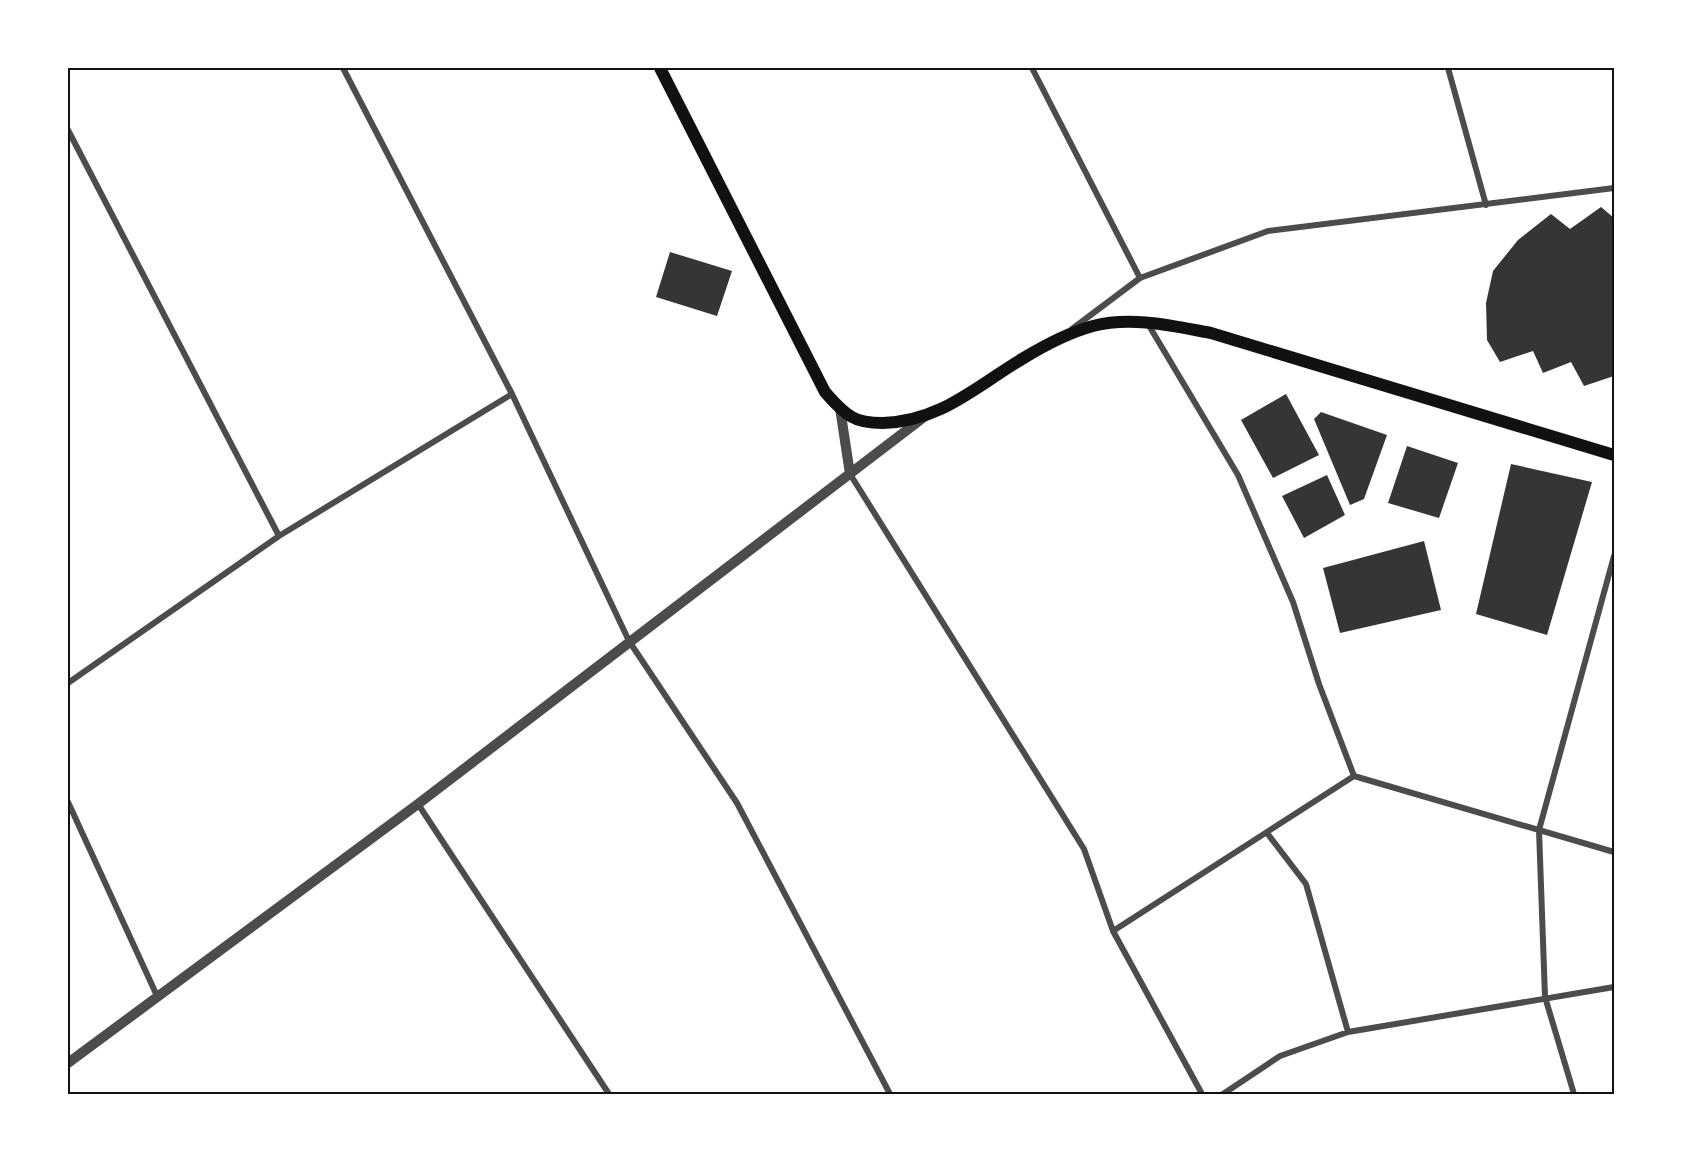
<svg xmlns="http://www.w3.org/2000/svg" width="1682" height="1162" viewBox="0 0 1682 1162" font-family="Mulish,sans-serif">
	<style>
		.building { fill: #353535 }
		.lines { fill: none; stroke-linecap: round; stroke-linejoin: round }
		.minor { stroke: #4c4c4c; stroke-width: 6 }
		.tertiary { stroke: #4c4c4c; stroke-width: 10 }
		.secondary { stroke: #111; stroke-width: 12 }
		.neatline { fill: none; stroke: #111; stroke-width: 2 }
	</style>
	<rect width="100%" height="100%" fill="#fff"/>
	<path class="building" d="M1601,207L1614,218V376L1584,386L1571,362L1543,373L1533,351L1500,362L1487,340L1486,303L1493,271L1518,240L1551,214L1570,229Z
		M670,252L732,271L717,316L656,297Z
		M1286,394L1319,455L1273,478L1241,420Z
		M1321,412L1387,435L1364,499L1350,505L1314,419Z
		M1407,446L1458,463L1439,518L1388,503Z
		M1511,464L1592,482L1547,635L1476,614Z
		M1327,475L1345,515L1304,538L1282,496Z
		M1424,541L1441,610L1340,633L1323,568Z"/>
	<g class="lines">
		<path class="minor" d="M343,68L512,394L629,641L737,803L890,1094
			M1032,68L1140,278
			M1448,68L1486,205
			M68,130L279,536
			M1148,324L1238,475L1293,602L1319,684L1354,776
			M1072,329L1140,278L1268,231L1614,188
			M850,474L1084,849L1113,931L1202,1094
			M68,683L279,536L512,394
			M68,802L158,998
			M418,804L609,1094
			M1267,833L1306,884L1348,1032
			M1113,931L1354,776L1614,852
			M1223,1094L1280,1056L1348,1032L1614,987
			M1574,1094L1545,997L1539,830L1614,556"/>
		<path class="tertiary" d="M840,408L850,474
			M68,1063L418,804L924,417"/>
		<path class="secondary" d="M660,68L825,392C833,401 841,411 852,417C860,422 873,423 883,423C941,421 975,387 1022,359C1045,345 1067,333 1093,326C1131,316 1173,326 1211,333L1614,455"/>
	</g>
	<rect width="1682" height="1162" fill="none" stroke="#ffffff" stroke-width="138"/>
	<rect x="69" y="69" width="1544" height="1024" class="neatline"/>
</svg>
